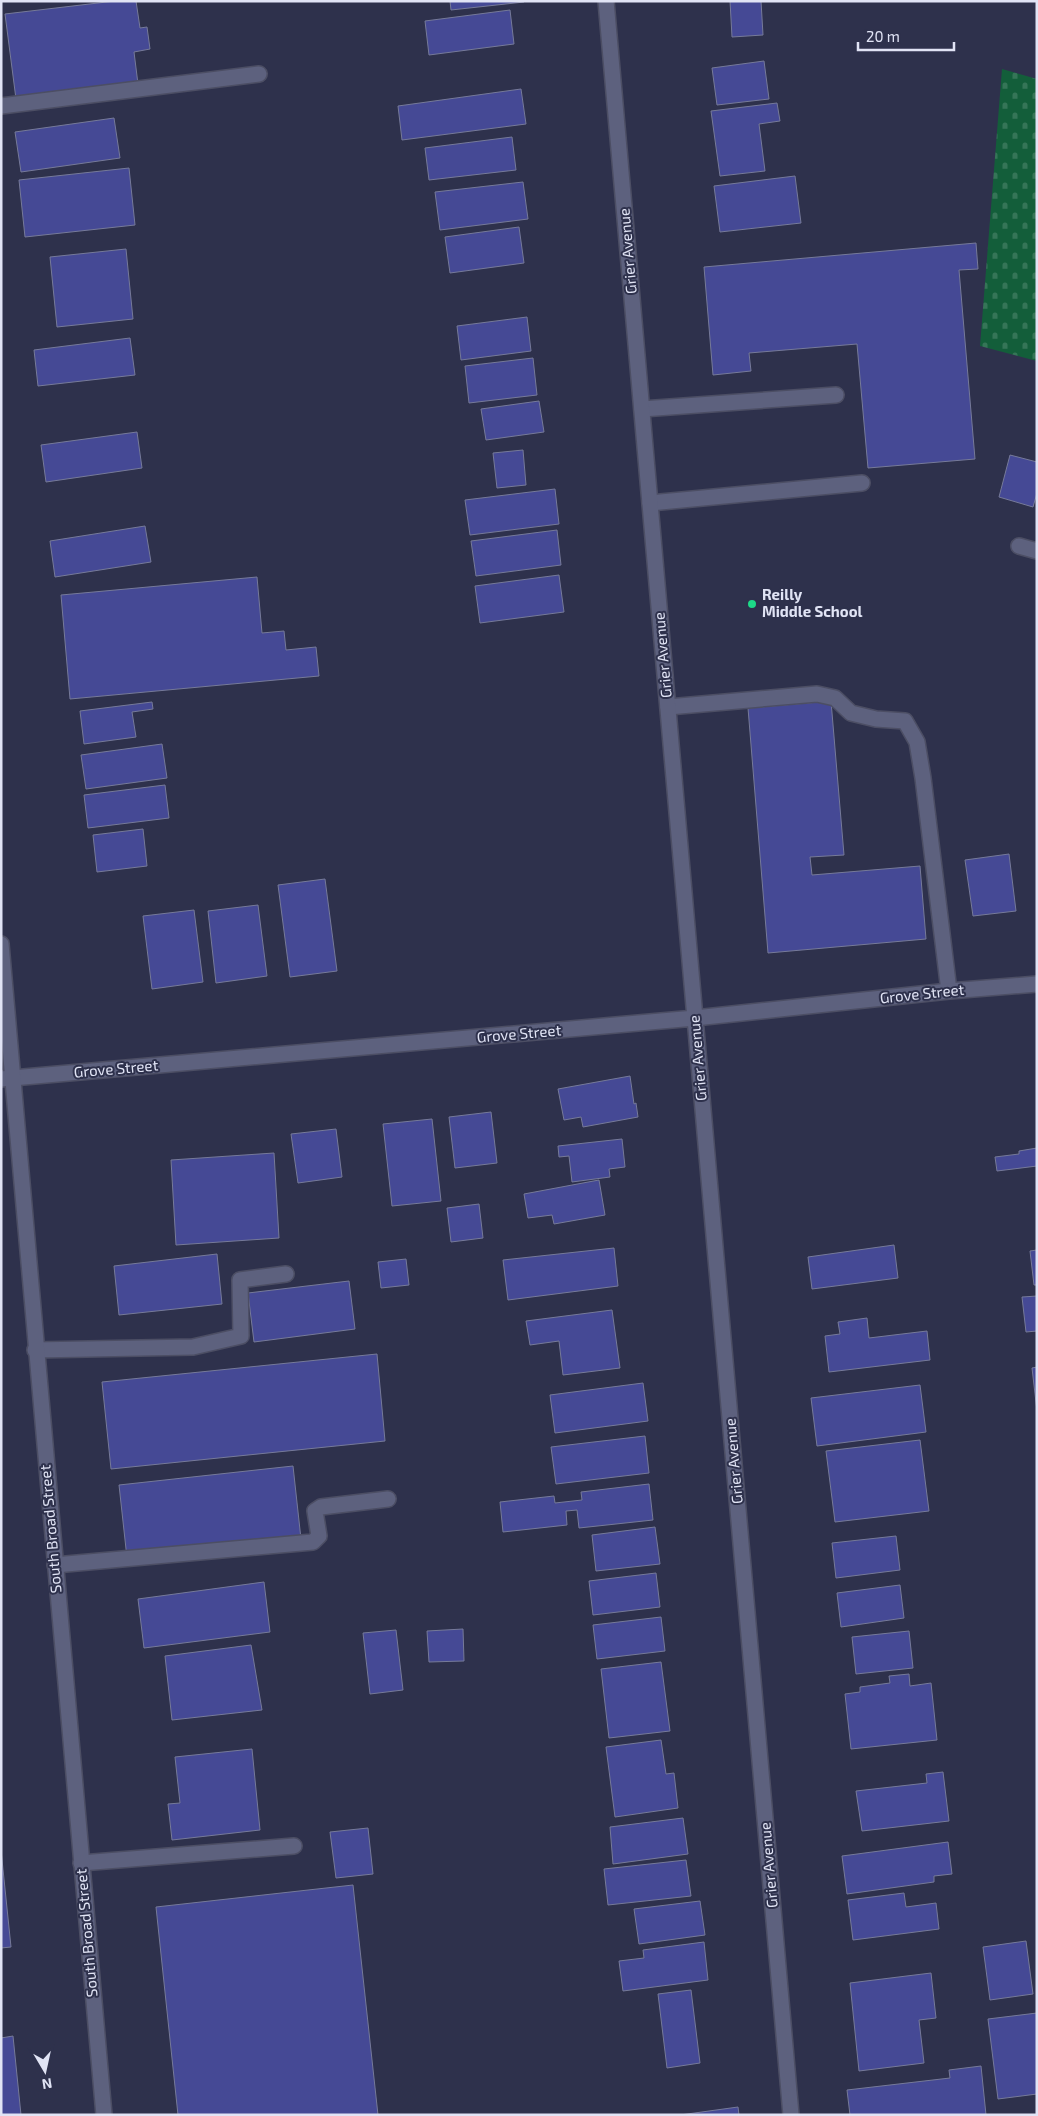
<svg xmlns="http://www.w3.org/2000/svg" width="1038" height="2116" viewBox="0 0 1038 2116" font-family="'Exo 2',sans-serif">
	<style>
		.cemetery { fill: url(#cemetery-stones) }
		.building { fill: #454995; stroke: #767a99 }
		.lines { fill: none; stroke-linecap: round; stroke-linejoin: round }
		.service-casing { stroke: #4c4e64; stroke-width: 18 }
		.minor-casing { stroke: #4c4e64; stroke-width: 18 }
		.tertiary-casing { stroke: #4c4e64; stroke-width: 18 }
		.service { stroke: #5d617e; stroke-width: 15 }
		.minor { stroke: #5d617e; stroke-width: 15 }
		.tertiary { stroke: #5d617e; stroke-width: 15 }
		.poi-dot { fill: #1dd988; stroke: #2e314c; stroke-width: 2 }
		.labels { text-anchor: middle; stroke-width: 4; stroke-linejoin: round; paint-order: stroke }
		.street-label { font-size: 15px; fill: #e1e4f5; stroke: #2e314c }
		.poi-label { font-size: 15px; font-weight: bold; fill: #e1e4f5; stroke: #2e314c; text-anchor: start }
	</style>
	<defs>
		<pattern id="cemetery-stones" width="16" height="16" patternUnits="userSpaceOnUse" patternTransform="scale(1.25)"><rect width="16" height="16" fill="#135e3a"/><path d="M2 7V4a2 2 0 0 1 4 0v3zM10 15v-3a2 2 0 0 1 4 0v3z" fill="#357557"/></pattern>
	</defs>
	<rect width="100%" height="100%" fill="#2e314c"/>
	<path class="cemetery" d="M1002,69L1037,79V361L980,346Z"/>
	<path class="building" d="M115,1H136L140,28L147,27L150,49L134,52L138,84L16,99L5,14Z
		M450,1H524V2L451,10Z
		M730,1H761L763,35L732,37Z
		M510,10L514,44L429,55L425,21Z
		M764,61L769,99L717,105L712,68Z
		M521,89L526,124L402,140L398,106Z
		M777,103L780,121L759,124L765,171L720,176L711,111Z
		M114,118L120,158L21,172L15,132Z
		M512,137L516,170L429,180L425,148Z
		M129,168L135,225L25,237L19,180Z
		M795,176L801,223L720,232L714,186Z
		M523,182L528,219L440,230L435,192Z
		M519,227L524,263L450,273L445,237Z
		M976,243L978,269L959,270L975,459L868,468L857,344L749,353L751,371L713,375L704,267Z
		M126,249L133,319L57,327L50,257Z
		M527,317L531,351L461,360L457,326Z
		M130,338L135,375L38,386L34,350Z
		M533,358L537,395L469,403L465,366Z
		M539,401L544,432L486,440L481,409Z
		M137,432L142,468L46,482L41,445Z
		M523,450L526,485L497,488L493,453Z
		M1010,455L1037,462V493L1033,507L999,497Z
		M555,489L559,524L470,535L465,500Z
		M145,526L151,562L55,577L50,541Z
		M557,530L561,565L476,576L471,541Z
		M559,575L564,612L480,623L475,586Z
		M257,577L262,633L284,631L286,650L316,647L319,676L70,699L61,595Z
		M831,701L844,855L810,857L812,875L920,866L926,939L768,953L748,708Z
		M152,702L153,709L132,712L136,737L84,744L80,711Z
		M162,744L167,778L86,789L81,755Z
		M165,785L169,818L88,828L84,795Z
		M143,829L147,866L97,872L93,835Z
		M1009,854L1016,911L973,916L965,860Z
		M325,879L337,971L290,977L278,885Z
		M258,905L267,976L216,983L208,911Z
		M194,910L203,982L152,989L143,916Z
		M630,1076L634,1104L636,1103L638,1117L583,1127L581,1117L564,1120L558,1089Z
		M491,1112L497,1163L455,1168L449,1117Z
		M432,1119L441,1201L392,1206L383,1124Z
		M336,1129L342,1177L298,1183L291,1134Z
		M622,1139L625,1167L609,1169L610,1177L572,1182L569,1156L559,1157L558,1146Z
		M1037,1148V1166L997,1171L995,1157L1019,1154V1151Z
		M274,1153L279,1238L176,1245L171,1160Z
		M599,1180L605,1215L554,1224L552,1215L528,1218L524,1194Z
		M479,1204L483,1238L451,1242L447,1208Z
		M894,1245L898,1278L812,1289L808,1257Z
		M614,1248L618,1286L508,1300L503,1260Z
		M1037,1250V1285H1034L1030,1251Z
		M217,1254L222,1304L119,1315L114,1266Z
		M406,1259L409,1285L381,1288L378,1262Z
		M349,1281L355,1329L254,1342L248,1293Z
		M1037,1296V1331L1026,1332L1022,1297Z
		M612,1310L620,1368L563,1375L559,1341L530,1345L526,1321Z
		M867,1318L869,1338L927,1331L930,1360L829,1372L825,1336L840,1334L838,1322Z
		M377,1354L385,1441L111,1469L102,1382Z
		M1037,1367V1411L1032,1368Z
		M643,1383L648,1421L555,1433L550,1395Z
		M920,1385L926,1432L817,1446L811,1398Z
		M645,1436L649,1473L556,1484L551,1447Z
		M920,1440L929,1511L835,1522L826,1451Z
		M293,1466L301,1539L127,1558L119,1485Z
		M649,1484L653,1520L579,1528L577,1510L566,1511L567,1525L503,1532L500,1502L554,1496L555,1503L582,1500L581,1492Z
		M655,1527L660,1564L596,1571L592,1535Z
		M896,1536L900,1570L836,1578L832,1543Z
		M656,1573L660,1607L593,1615L589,1581Z
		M264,1582L270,1632L144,1648L138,1599Z
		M900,1585L904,1618L841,1627L837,1593Z
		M661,1617L665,1651L597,1659L593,1625Z
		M463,1629L464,1661L429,1662L427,1631Z
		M396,1630L403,1690L370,1694L363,1633Z
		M909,1631L913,1668L856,1674L852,1637Z
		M251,1645L262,1710L172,1720L165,1656Z
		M661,1662L670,1731L609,1738L601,1669Z
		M909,1674L910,1686L931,1683L937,1740L851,1749L845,1694L860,1692V1687L890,1683L889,1676Z
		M661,1740L666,1774L674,1773L678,1808L615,1817L606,1747Z
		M252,1749L260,1830L172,1840L168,1804L180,1803L175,1757Z
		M943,1772L949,1821L862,1831L856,1791L927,1783L926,1774Z
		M683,1818L688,1854L613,1864L610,1827Z
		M368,1828L373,1874L336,1878L330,1832Z
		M948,1842L952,1874L934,1876V1882L847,1894L842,1856Z
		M1,1850L11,1947L1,1948Z
		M686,1860L691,1896L608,1905L604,1869Z
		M353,1885L378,2115H178L156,1907Z
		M904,1893L906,1907L936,1903L939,1929L853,1940L848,1900Z
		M700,1901L705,1935L639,1944L634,1909Z
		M1026,1941L1033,1994L990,2000L983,1947Z
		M704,1942L708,1980L623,1991L619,1961L644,1958L643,1950Z
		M931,1973L936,2018L919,2020L924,2063L859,2071L850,1983Z
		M691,1990L700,2063L667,2068L658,1994Z
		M1037,2013V2094L998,2099L988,2019Z
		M13,2036L21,2115H1V2038Z
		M981,2066L986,2115H850L847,2090L950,2078L949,2070Z
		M738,2107L739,2115H680Z"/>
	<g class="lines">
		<defs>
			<path id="service" d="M1,106L259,74
				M642,409L836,395
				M650,503L862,483
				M668,707L817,694L835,698L851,713L876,719L905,721L917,742L923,778L949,991
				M35,1350L193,1347L241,1336L240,1280L286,1274
				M55,1565L313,1542L319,1536L315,1511L321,1507L388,1499
				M81,1863L294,1846"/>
			<path id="minor" d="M606,1L791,2115
				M1019,546L1037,551
				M1,1079L695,1018L949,991L1037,984"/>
			<path id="tertiary" d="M1,944L104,2115"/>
		</defs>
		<use href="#service" class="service-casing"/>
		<use href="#minor" class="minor-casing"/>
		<use href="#tertiary" class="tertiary-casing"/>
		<use href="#service" class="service"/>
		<use href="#minor" class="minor"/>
		<use href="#tertiary" class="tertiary"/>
	</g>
	<circle class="poi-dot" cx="752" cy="604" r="5"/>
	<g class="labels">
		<g class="street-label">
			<text transform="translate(628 251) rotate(-95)" y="5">Grier Avenue</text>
			<text transform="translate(663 655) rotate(-95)" y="5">Grier Avenue</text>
			<text transform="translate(922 994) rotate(-6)" y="5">Grove Street</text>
			<text transform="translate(519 1034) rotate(-5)" y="5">Grove Street</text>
			<text transform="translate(698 1058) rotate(-95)" y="5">Grier Avenue</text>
			<text transform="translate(116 1069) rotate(-5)" y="5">Grove Street</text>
			<text transform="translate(734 1461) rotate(-95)" y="5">Grier Avenue</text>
			<text transform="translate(51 1529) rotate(-95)" y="5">South Broad Street</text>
			<text transform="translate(769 1865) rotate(-95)" y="5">Grier Avenue</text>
			<text transform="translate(87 1933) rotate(-95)" y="5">South Broad Street</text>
		</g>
		<g class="poi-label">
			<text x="762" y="600">Reilly<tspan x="762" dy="17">Middle School</tspan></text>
		</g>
	</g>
	<rect width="1038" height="2116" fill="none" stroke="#e1e4f5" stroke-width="5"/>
	<g transform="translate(45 2071) rotate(171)" stroke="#2e314c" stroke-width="4" paint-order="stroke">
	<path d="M0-4L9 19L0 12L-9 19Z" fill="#e1e4f5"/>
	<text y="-8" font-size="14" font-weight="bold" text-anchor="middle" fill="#e1e4f5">N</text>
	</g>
	<path d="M858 42v8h96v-8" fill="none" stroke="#e1e4f5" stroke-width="2.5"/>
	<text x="866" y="42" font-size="15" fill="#e1e4f5" stroke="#2e314c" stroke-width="4" paint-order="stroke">20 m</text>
</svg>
